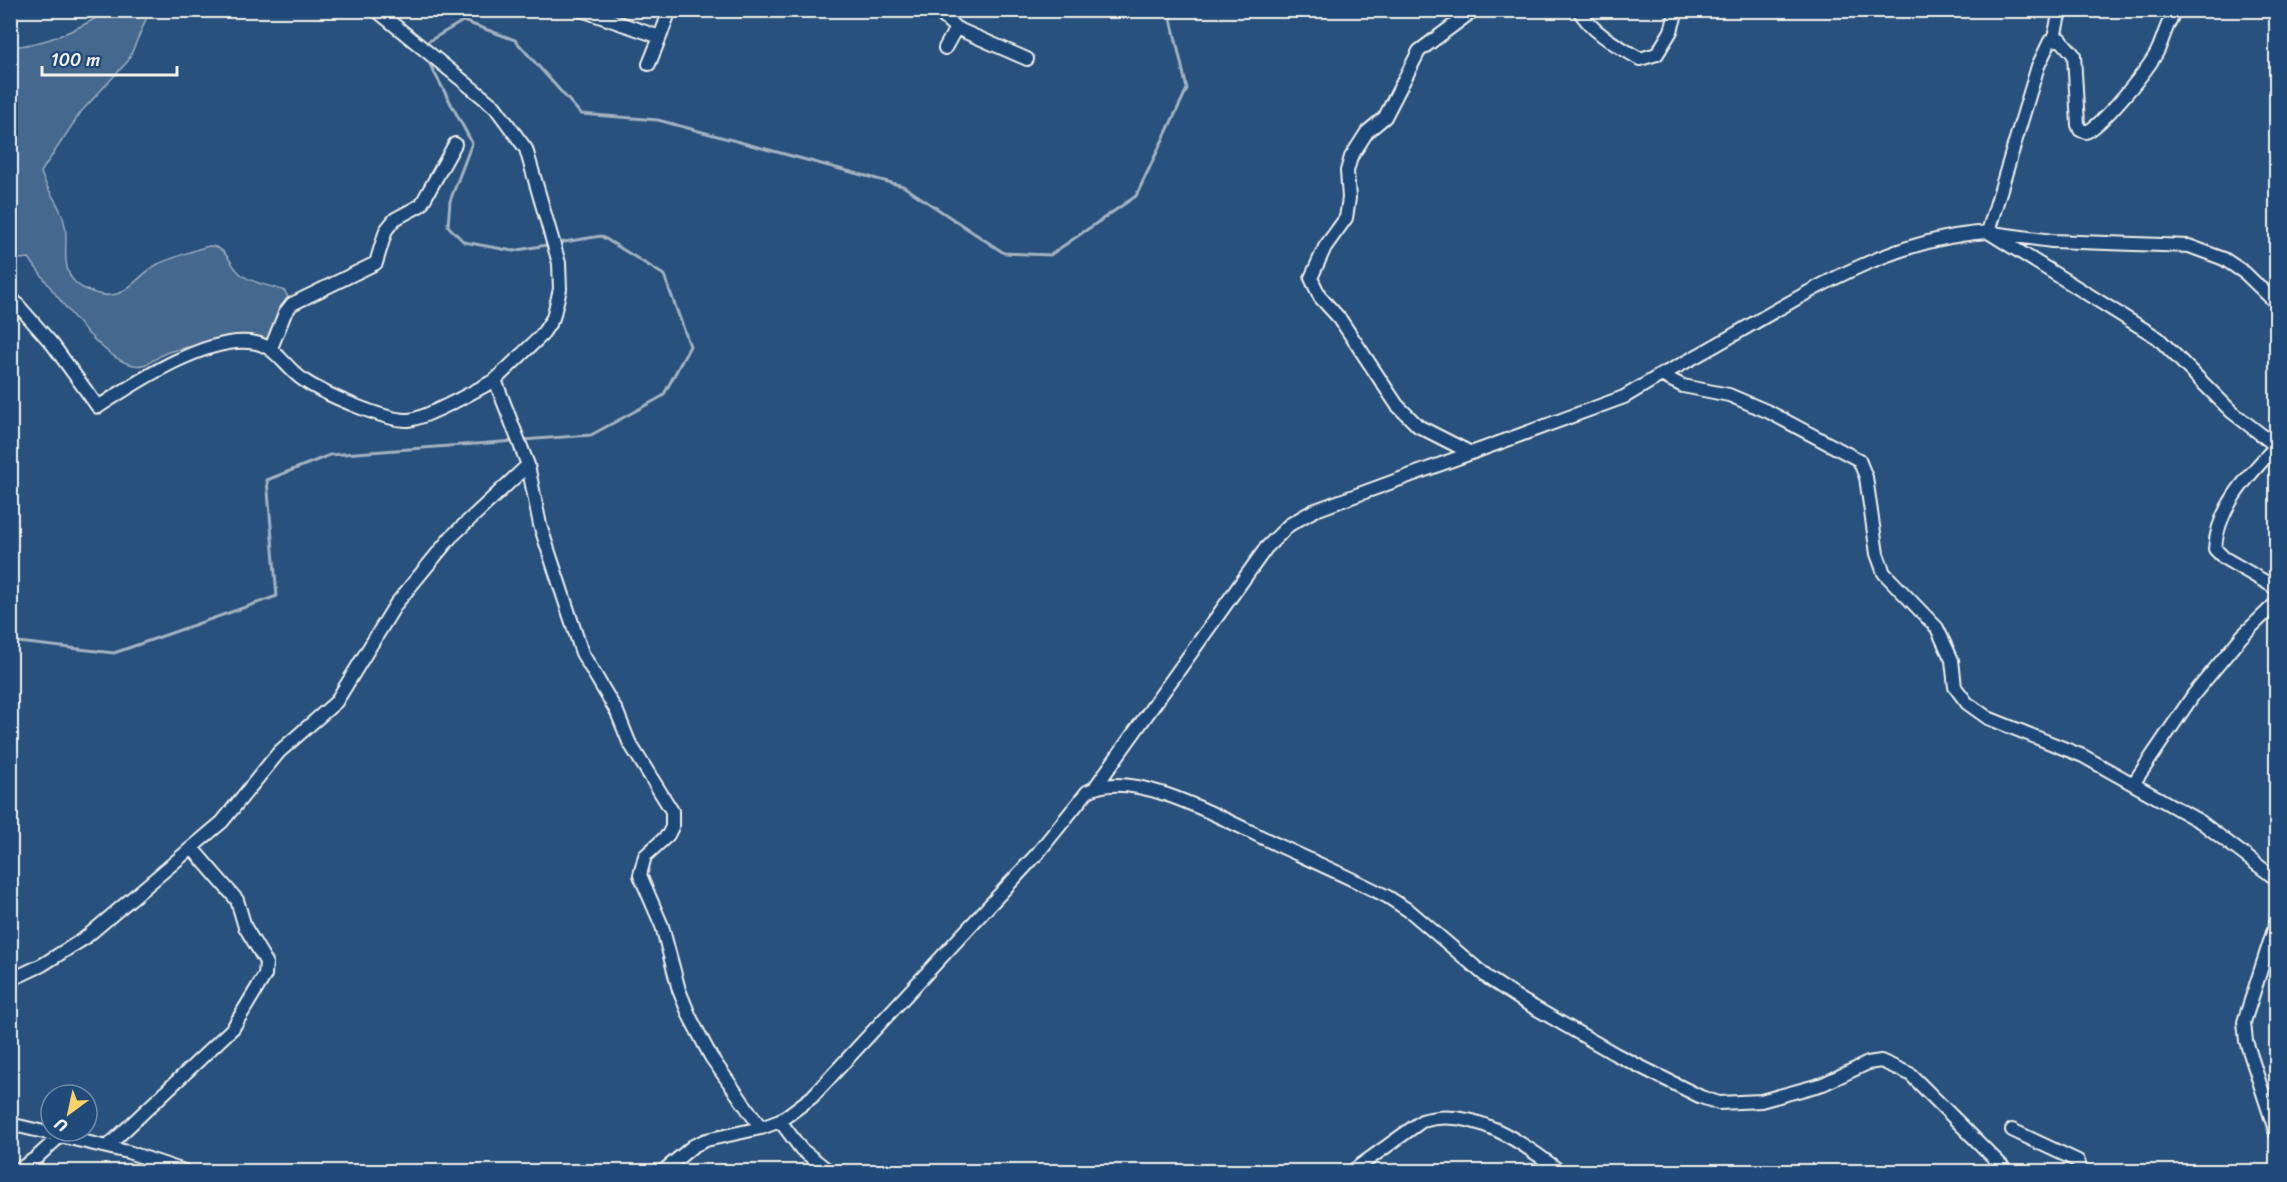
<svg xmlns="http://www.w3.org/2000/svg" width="2287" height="1182" viewBox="0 0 2287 1182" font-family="Sriracha,sans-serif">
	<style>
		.green { fill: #45688e; stroke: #9cacbb; stroke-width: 1.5 }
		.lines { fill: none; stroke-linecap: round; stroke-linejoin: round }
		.stream { stroke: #a4b2be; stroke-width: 3 }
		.minor-casing { stroke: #f4f1e8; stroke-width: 16 }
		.minor { stroke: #1f4a7a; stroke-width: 12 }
	</style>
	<rect width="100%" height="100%" fill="#28517e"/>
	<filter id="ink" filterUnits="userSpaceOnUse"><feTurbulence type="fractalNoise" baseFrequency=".0167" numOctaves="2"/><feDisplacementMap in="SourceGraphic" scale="12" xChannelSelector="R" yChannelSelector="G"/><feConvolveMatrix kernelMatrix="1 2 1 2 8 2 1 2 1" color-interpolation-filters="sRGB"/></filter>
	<g filter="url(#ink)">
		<path class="green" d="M108,11H149L148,15L128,61L81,112L41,172C46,191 62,205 65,226C68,240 63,257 68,271C71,280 79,287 87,290C125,307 131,279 158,264C164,261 205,246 210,246C228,247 230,267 242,275C254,284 272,286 285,291L289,300L268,342C234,341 200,342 168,352C159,355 152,363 143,365C107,373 49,285 29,258L19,259L11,265V47C47,44 77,30 108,11Z"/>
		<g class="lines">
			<path class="stream" d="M424,44L463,21L515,40L581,114L658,120L903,186L1004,253L1050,255L1136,196L1187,89L1169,10
				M426,57L472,143L450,201L448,226L464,242L513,251L552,244
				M522,440L591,435L663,396L690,346L664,275L601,236L558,243
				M10,637L18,642L114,653L277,596L267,480L330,455L515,441"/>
			<defs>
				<path id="minor" d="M376,10L495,107L526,149L559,263L560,289L553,318L541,336L495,380L528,465L540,525L582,653L617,712L629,742L672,811V827L668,835L645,856L640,875L662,926L679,990L690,1017L711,1057L761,1128
					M581,10L660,37L670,10
					M936,10L956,28L1027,59
					M1579,10C1592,33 1618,46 1640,59L1657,54L1671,31L1677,10
					M2176,10C2166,23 2164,38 2157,52C2149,68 2101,127 2086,132L2080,130L2078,125L2074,55L2060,39L2050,41L2038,66L1988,232C1866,240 1767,322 1661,375L1683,386L1729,395L1769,412L1859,460L1866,477L1877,554L1884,573L1937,628L1952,660L1955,687L1967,703L1988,718L2083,756L2133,784L2194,694L2242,636L2276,603
					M2054,38L2060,10
					M945,48L956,28
					M649,64L660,37
					M1988,232L2158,338L2232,412L2276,446
					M1992,233L2052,241L2189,246L2224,259L2245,273L2276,303
					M10,296L53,345L98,407C136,382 210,333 256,343C276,347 286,368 302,379C321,393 386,421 408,420C426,419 478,389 495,380
					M271,348L285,313L292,304L376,263L386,230L395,219L421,205L455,144
					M2276,446C2250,474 2217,507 2215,549L2224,558L2276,588
					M1471,453L1418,426L1397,405L1340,319L1320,297L1311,278L1325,247L1346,218L1349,198L1347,171L1351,157L1367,132L1385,117L1419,51L1474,10
					M2133,784L2201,822L2276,879
					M1096,786L1266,548L1289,525L1313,511L1624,397L1661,375
					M2276,923L2244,1022L2246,1041L2276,1133
					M10,980L42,965L85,938L222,822L279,752L336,702L396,604L451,537L528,465
					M780,1121L801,1149L830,1172
					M10,1124L128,1152L187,1172
					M2012,1130L2078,1161L2081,1172
					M107,1147L233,1028L265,975L266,962L245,927L237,900L192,848
					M15,1172L36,1158L60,1136
					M662,1172L693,1146L706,1140L761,1128L780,1121L812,1097L1037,854L1087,792C1133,764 1235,826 1280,846C1317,863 1353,879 1388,897L1411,912L1488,978L1523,1001L1615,1054L1701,1097L1719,1103L1761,1101L1823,1084L1868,1063L1881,1061L1910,1074L2008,1172
					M1351,1172L1422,1121C1472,1106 1522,1142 1561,1172"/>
			</defs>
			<use href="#minor" class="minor-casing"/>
			<use href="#minor" class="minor"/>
		</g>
	</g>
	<rect width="2287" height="1182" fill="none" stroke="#1f4a7a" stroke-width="36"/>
	<rect x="18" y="18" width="2251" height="1146" fill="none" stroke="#f4f1e8" stroke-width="2" filter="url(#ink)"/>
	<g transform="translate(69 1113) rotate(213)"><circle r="28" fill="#1f4a7a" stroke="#748da6" stroke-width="1.5"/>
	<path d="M0-4.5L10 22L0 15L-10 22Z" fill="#ffd166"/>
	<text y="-9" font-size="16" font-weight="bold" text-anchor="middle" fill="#f4f1e8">U</text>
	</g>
	<path d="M42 66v9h135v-9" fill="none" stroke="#f4f1e8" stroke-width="3"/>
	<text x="51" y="66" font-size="18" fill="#f4f1e8" stroke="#1f4a7a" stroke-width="4.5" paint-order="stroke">100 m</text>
</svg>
